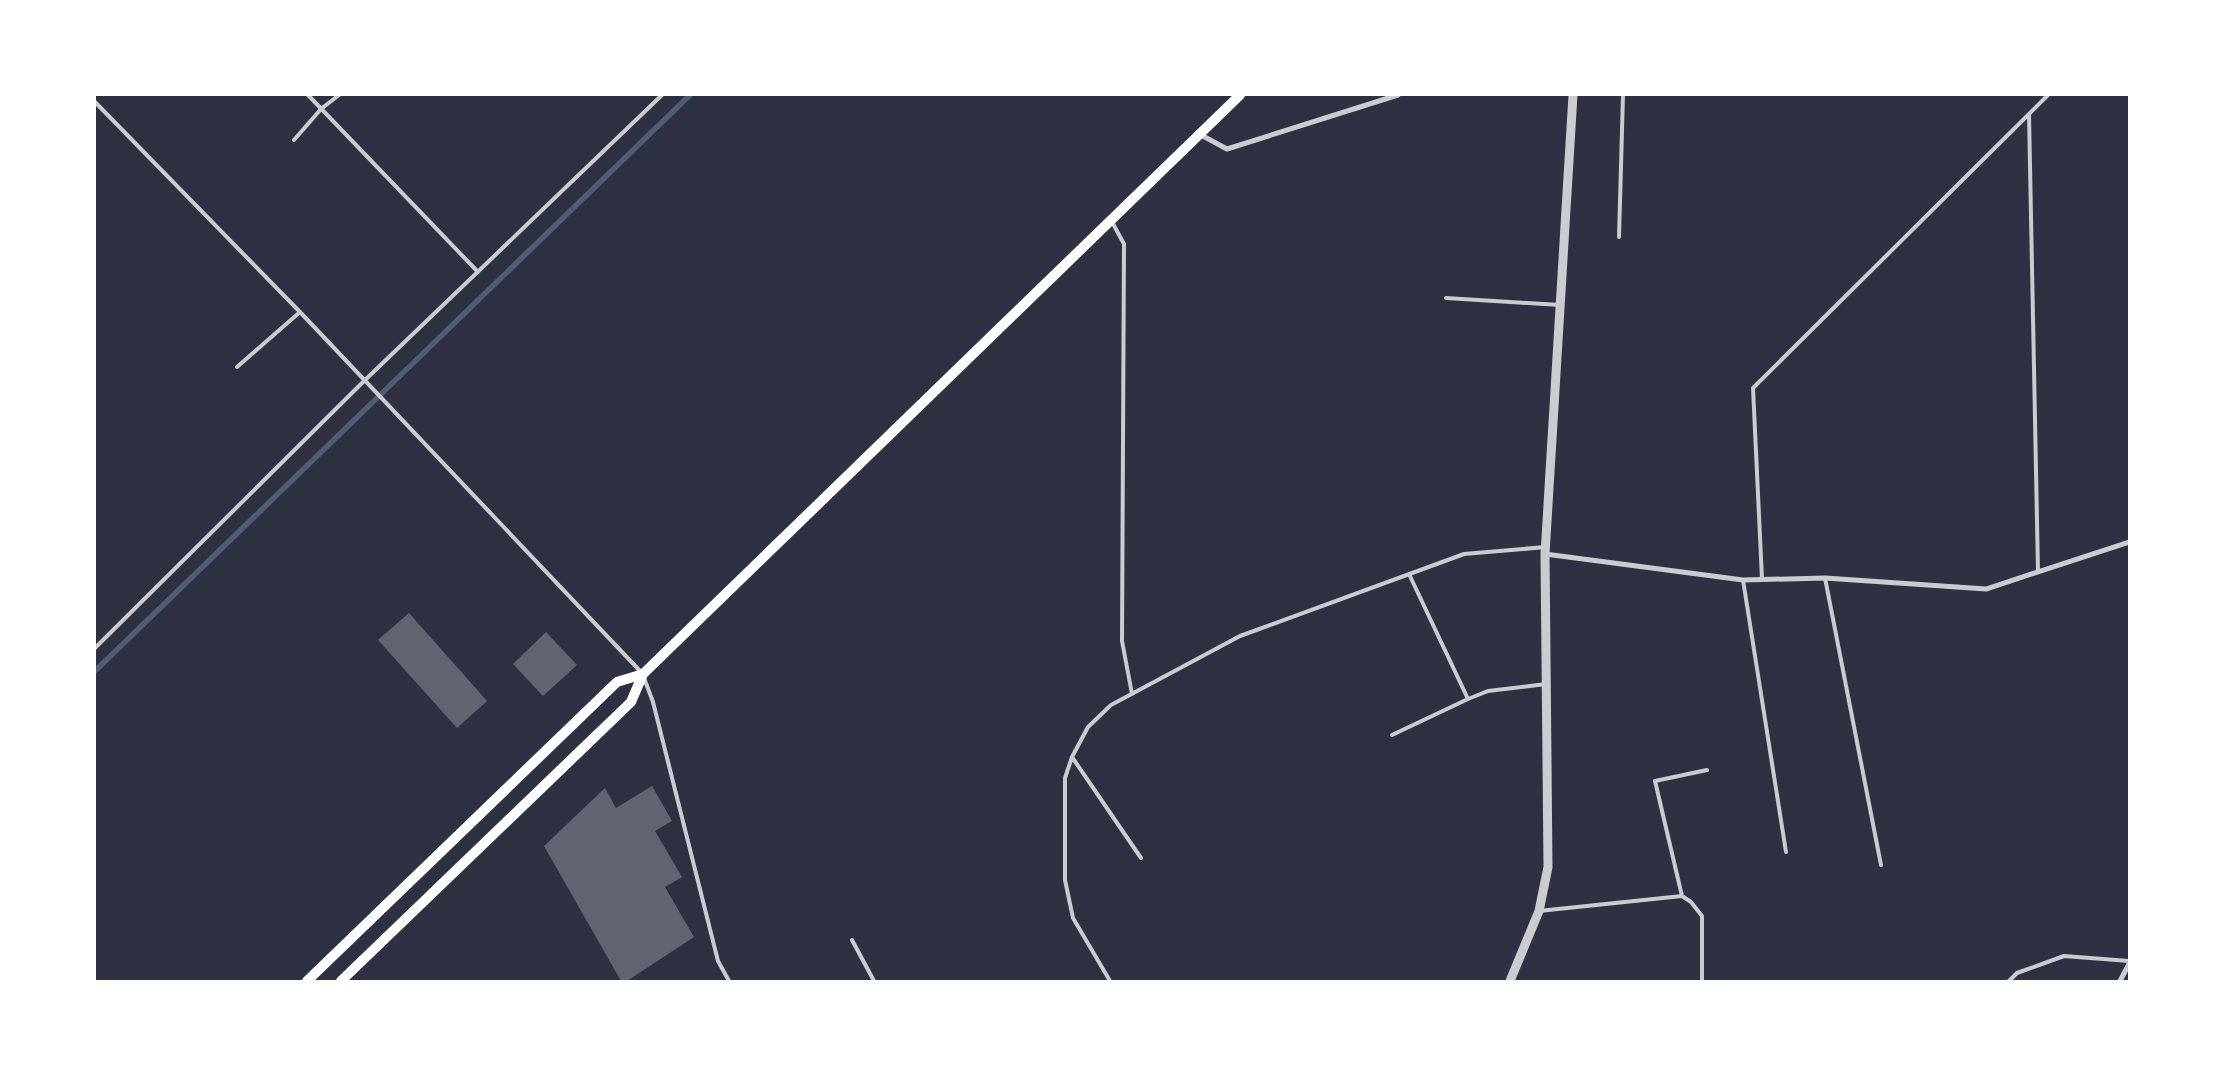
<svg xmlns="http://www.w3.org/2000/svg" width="2224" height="1076" viewBox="0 0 2224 1076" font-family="'Exo 2',sans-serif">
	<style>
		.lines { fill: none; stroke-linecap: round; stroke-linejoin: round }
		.stream { stroke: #4f5d75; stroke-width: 5.5 }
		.building { fill: #626471 }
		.service { stroke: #caccd0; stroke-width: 4 }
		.minor { stroke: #caccd0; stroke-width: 5 }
		.tertiary { stroke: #caccd0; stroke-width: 9 }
		.secondary { stroke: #fff; stroke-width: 10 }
	</style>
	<rect width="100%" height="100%" fill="#2d3142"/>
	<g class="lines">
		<path class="stream" d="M95,671L690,95"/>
	</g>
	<path class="building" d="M409,613L487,701L457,728L378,640Z
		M546,632L577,665L543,696L513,664Z
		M652,786L672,821L655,831L682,877L665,887L694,937L627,981H621L544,846L605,788L616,808Z"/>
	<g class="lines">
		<path class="service" d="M308,95L478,272
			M95,102L300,312L641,672
			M2029,114L2048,95
			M294,140L321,109L339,95
			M1111,220L1124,244L1122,641L1132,694
			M1619,237L1623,95
			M1446,298L1560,305
			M237,367L300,312
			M1409,574L1468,699
			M1825,578L1881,865
			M1762,579L1753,388L2029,114L2038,572
			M1743,580L1786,852
			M95,648L364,381L662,95
			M644,678L653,702L718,961L729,981
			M1392,735L1468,699L1488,691L1546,684
			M1072,757L1141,858
			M1682,896L1655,781L1707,770
			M1539,911L1682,896L1691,902L1702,916V981
			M852,940L874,981
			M1110,981L1073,918L1065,880V778L1072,757L1088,727L1111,705L1240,636L1464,554L1546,547
			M2009,981L2017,973L2064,956L2129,961"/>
		<path class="minor" d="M1201,135L1227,149L1398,95
			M1545,554L1743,580L1825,578L1986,589L2129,542
			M2120,981L2129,964"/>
		<path class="tertiary" d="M1510,981L1539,911L1548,867L1545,554L1573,95"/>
		<path class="secondary" d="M307,981L617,682L643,674
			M341,981L631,702L643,674L1240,95"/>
	</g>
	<rect width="2224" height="1076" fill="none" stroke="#ffffff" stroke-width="192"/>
</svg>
